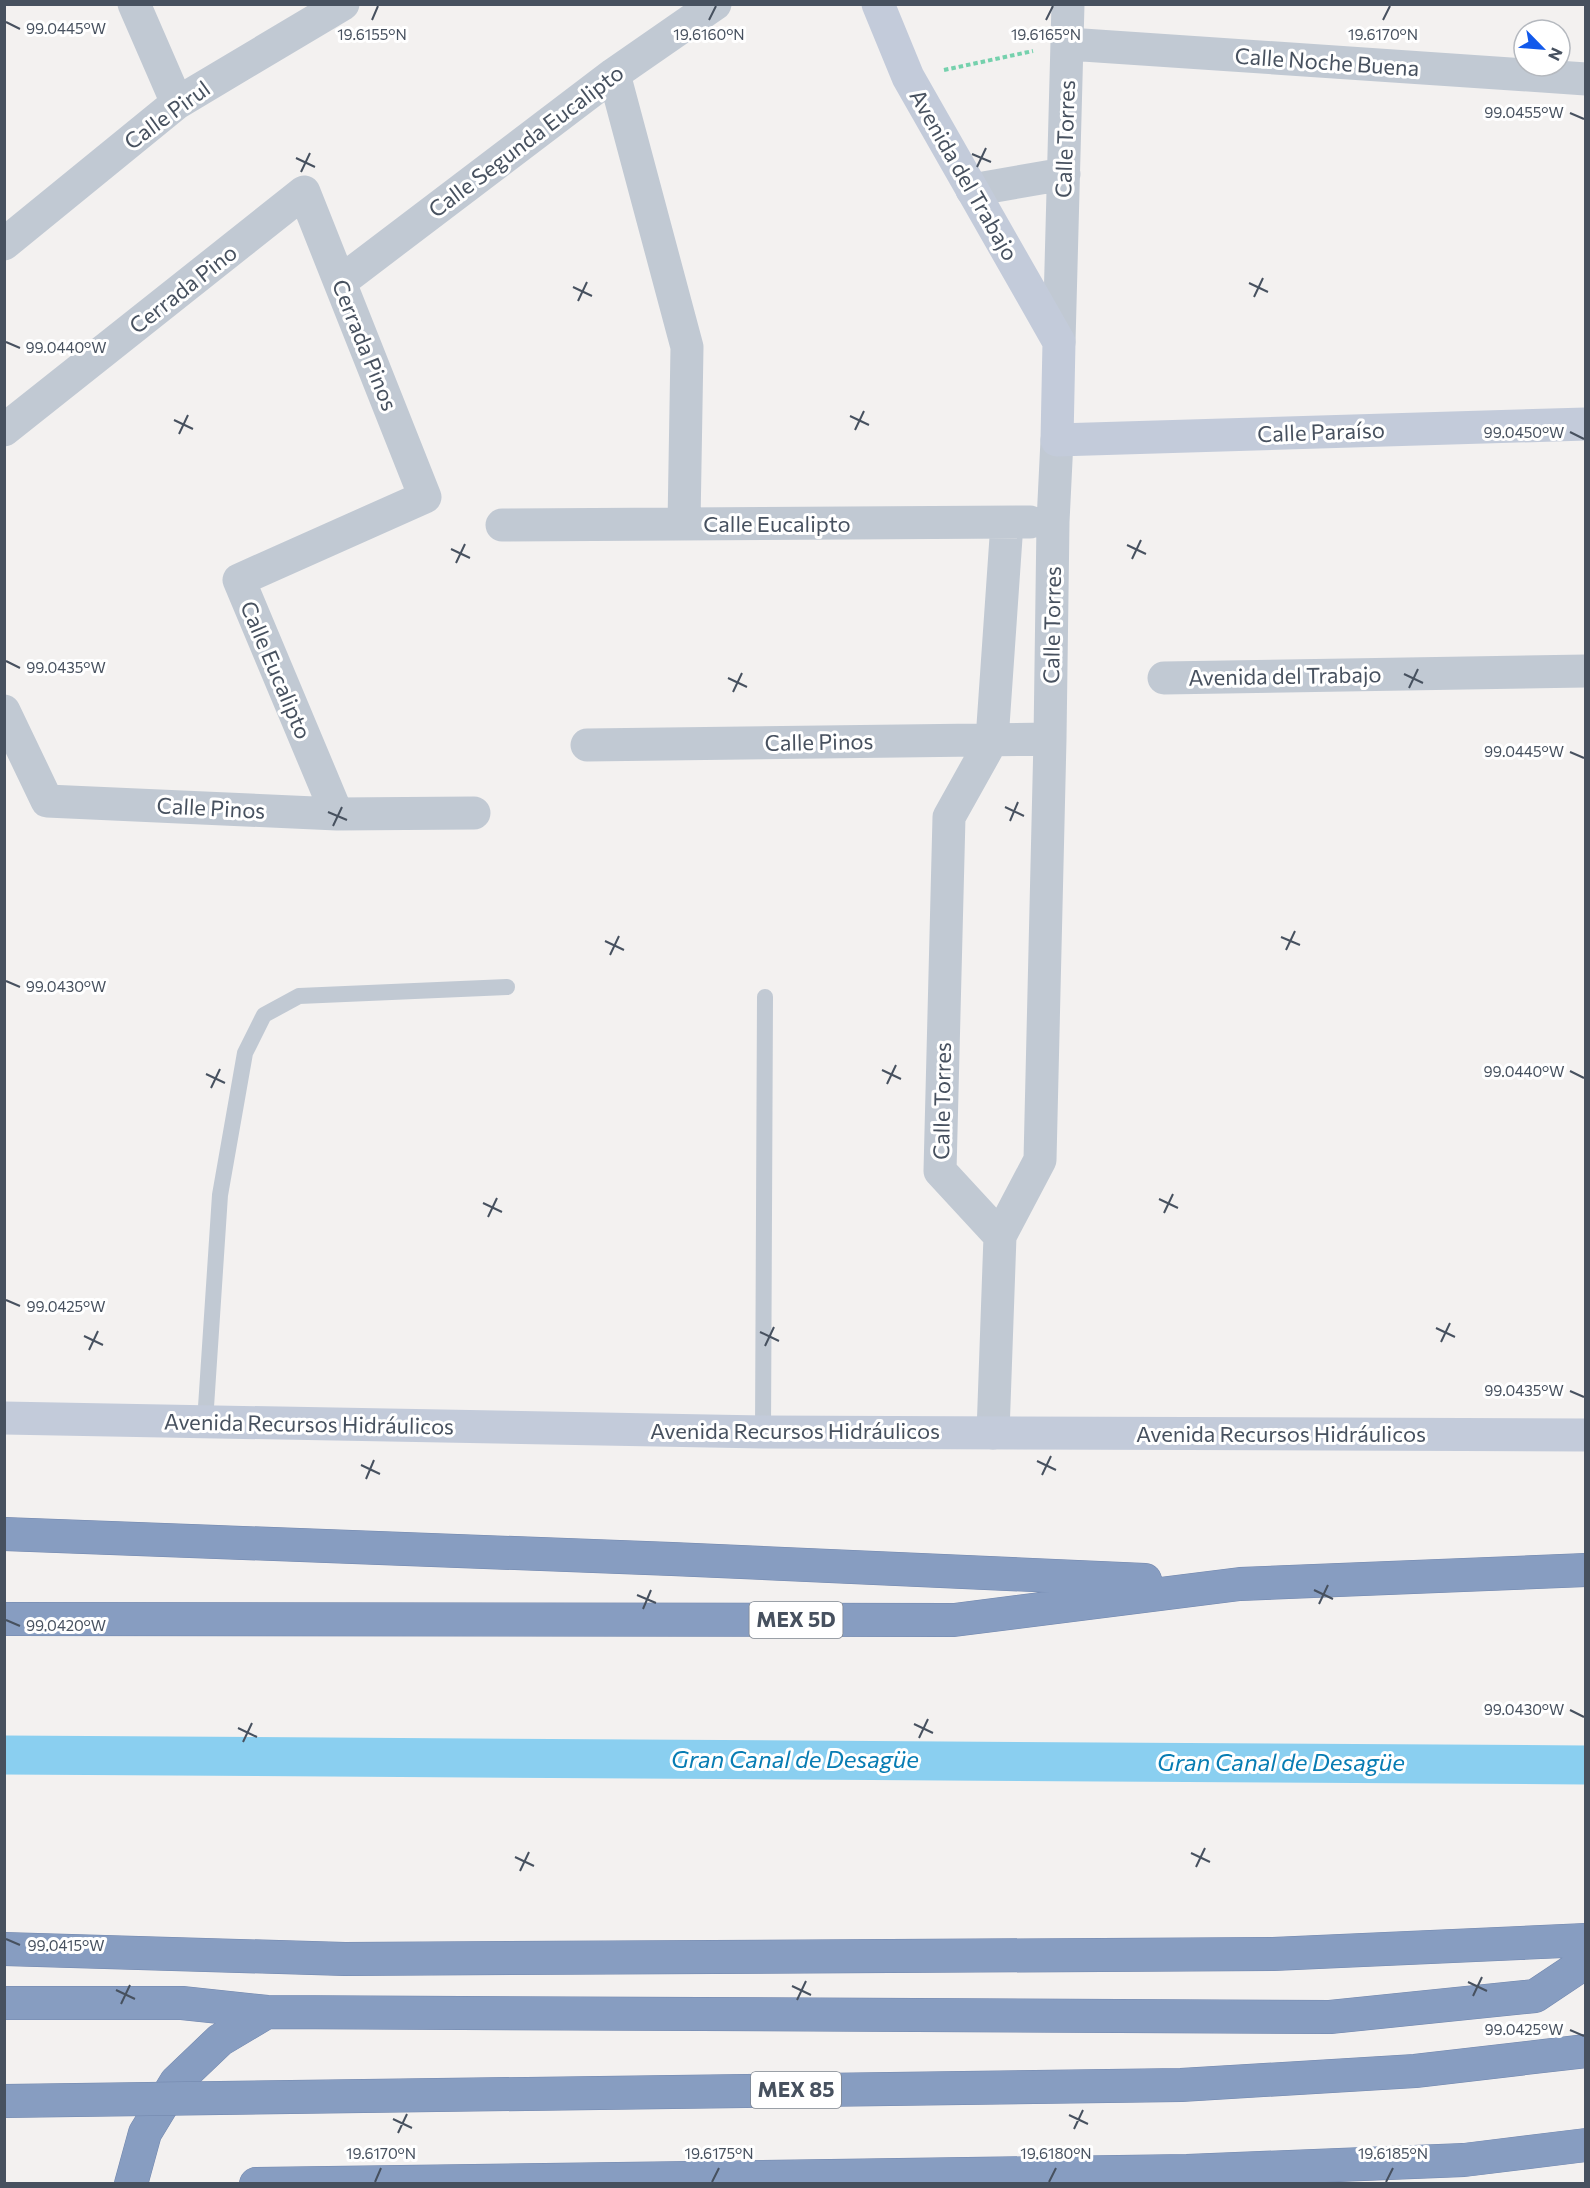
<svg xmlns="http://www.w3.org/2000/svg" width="1590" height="2188" viewBox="0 0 1590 2188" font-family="Commissioner,sans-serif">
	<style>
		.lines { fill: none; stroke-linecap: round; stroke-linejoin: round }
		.canal { stroke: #8acff0; stroke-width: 39 }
		.highway-casing { stroke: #7287ad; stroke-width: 34 }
		.path { stroke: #75d1ad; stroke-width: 4; stroke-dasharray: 4.5 3; stroke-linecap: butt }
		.lane { stroke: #c1c9d3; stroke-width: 16 }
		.street { stroke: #c1c9d3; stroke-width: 33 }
		.secondary { stroke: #c3cbda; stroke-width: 33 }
		.highway { stroke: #879dc1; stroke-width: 33 }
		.highway-bridge-casing { stroke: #7287ad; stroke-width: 34; stroke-linecap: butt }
		.highway-bridge { stroke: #879dc1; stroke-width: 33 }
		.ticks { fill: none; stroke: #47515f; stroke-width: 2 }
		.labels { text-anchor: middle; stroke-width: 6; stroke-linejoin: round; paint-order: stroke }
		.shield { fill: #fff; stroke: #7e858f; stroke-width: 1.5 }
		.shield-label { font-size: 21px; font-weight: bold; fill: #47515f }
		.street-label { font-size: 22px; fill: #47515f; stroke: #fff }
		.water-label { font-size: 24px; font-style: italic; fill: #077cb3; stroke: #fff }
		.ticks-label { font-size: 15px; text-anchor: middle; fill: #47515f; stroke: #fff; stroke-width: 6; stroke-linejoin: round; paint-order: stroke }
	</style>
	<rect width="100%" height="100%" fill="#f3f1f0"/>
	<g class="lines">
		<path class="canal" d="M4,1755L1586,1765"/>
		<defs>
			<path id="highway" d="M4,1534L672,1559L1145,1580
				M4,1619L954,1620L1240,1584L1586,1570
				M4,1949L345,1959L1273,1954L1586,1940
				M4,2003H182L267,2012L1330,2017L1535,1996L1586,1962
				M131,2184L145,2133L176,2082L220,2040L267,2012
				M256,2184L1187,2171L1464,2160L1586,2145"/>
		</defs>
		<use href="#highway" class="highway-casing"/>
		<path class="path" d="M944,70L1033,51"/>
		<path class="lane" d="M205,1422L220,1195L245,1053L264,1015L299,996L507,987
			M763,1432L765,997"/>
		<path class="street" d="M134,4L177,103
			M1068,44L1586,79
			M614,74L687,347L684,524
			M972,190L1064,174
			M4,244L177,103L343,4
			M340,282L614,74L715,4
			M1059,342L1068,4
			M4,430L304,192L425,497L239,580L337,814
			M502,525L1030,522
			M1164,678L1586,671
			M4,711L47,801L337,814L474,813
			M587,745L1050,739
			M1000,1236L940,1171L949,817L992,740L1007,523
			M993,1433L1000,1236L1040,1160L1050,739L1053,522L1057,440"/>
		<path class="secondary" d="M878,4L908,77L1059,342L1057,440L1586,424
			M4,1418L763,1432L1586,1435"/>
		<use href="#highway" class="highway"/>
		<defs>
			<path id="highway-bridge" d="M4,2101L1181,2085L1415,2071L1586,2051"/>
		</defs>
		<use href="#highway-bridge" class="highway-bridge-casing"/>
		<use href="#highway-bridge" class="highway-bridge"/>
	</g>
	<path class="ticks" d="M372,20L378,6M709,20L716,6M1046,20L1053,6M1383,20L1390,6M6,22L20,29M1570,113L1584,119M972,154L991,162M296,158L315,167M977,167L986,148M301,172L310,153M1249,283L1268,292M573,287L592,296M1254,297L1263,278M578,301L587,282M6,342L20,348M850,416L869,425M174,420L193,429M855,430L864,411M1570,432L1584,439M179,434L188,415M1127,545L1146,554M451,549L470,558M1132,559L1141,540M456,563L465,544M6,661L20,668M1404,674L1423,683M728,678L747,687M1409,688L1418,669M733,692L742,673M1570,752L1584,758M1005,807L1024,816M328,812L347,820M1010,821L1018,802M333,826L342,807M1281,937L1300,945M605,941L624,950M1286,950L1295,931M610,955L619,936M6,981L20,987M882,1070L901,1079M1570,1071L1584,1078M206,1074L225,1083M887,1084L896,1065M211,1088L220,1069M1159,1199L1178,1208M483,1203L502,1212M1164,1213L1173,1194M488,1217L497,1198M6,1300L20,1306M1436,1328L1455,1337M760,1332L779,1341M84,1336L103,1345M1441,1342L1450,1323M765,1346L774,1327M89,1350L98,1331M1570,1391L1584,1397M1037,1461L1056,1470M361,1465L380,1474M1042,1475L1051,1456M366,1479L374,1460M1314,1590L1333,1599M637,1595L656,1603M1319,1604L1328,1585M643,1609L651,1590M6,1620L20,1626M1570,1710L1584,1717M914,1724L933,1733M238,1728L257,1737M919,1738L928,1719M243,1742L252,1723M1191,1853L1210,1862M515,1857L534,1866M1196,1867L1205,1848M520,1871L529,1852M6,1939L20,1945M1468,1982L1487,1991M792,1986L811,1995M116,1990L135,1999M1473,1996L1482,1977M797,2000L806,1981M121,2004L130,1985M1570,2030L1584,2036M1069,2115L1088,2124M393,2119L412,2128M1074,2129L1083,2110M398,2133L407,2114M375,2182L381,2168M712,2182L719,2168M1049,2182L1056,2168M1386,2182L1393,2168"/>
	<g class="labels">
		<g class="shield">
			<rect x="749.5" y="1602" width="93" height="36" rx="4.5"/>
			<rect x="751" y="2072" width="90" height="36" rx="4.5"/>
		</g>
		<g class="shield-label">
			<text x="796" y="1627">MEX 5D</text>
			<text x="796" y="2097">MEX 85</text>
		</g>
		<g class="street-label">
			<text transform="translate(1327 62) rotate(4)" y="8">Calle Noche Buena</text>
			<text transform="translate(167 115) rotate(-36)" y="8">Calle Pirul</text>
			<text transform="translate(1065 139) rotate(-88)" y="8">Calle Torres</text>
			<text transform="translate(526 141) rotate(-37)" y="8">Calle Segunda Eucalipto</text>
			<text transform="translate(964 175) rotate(60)" y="8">Avenida del Trabajo</text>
			<text transform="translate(183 289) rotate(-38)" y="8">Cerrada Pino</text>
			<text transform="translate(365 345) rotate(68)" y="8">Cerrada Pinos</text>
			<text transform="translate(1321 432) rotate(-2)" y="8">Calle Paraíso</text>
			<text x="777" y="532">Calle Eucalipto</text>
			<text transform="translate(1052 625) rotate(-89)" y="8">Calle Torres</text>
			<text transform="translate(276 670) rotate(67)" y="8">Calle Eucalipto</text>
			<text transform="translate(1285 676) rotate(-1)" y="8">Avenida del Trabajo</text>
			<text transform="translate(819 742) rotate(-1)" y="8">Calle Pinos</text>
			<text transform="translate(211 808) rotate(3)" y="8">Calle Pinos</text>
			<text transform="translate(942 1101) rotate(-89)" y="8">Calle Torres</text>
			<text transform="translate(309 1424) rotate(1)" y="8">Avenida Recursos Hidráulicos</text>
			<text x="795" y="1439">Avenida Recursos Hidráulicos</text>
			<text x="1281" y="1442">Avenida Recursos Hidráulicos</text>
		</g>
		<g class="water-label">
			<text x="795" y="1768">Gran Canal de Desagüe</text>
			<text x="1281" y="1771">Gran Canal de Desagüe</text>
		</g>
	</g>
	<g class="ticks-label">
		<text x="66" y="34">99.0445°W</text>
		<text x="372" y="40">19.6155°N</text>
		<text x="709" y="40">19.6160°N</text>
		<text x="1046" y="40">19.6165°N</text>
		<text x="1383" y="40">19.6170°N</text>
		<text x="1524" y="118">99.0455°W</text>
		<text x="66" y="353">99.0440°W</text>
		<text x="1524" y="438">99.0450°W</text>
		<text x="66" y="673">99.0435°W</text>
		<text x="1524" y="757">99.0445°W</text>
		<text x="66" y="992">99.0430°W</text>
		<text x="1524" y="1077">99.0440°W</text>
		<text x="66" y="1312">99.0425°W</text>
		<text x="1524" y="1396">99.0435°W</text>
		<text x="66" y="1631">99.0420°W</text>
		<text x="1524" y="1715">99.0430°W</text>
		<text x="66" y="1951">99.0415°W</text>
		<text x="1524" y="2035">99.0425°W</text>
		<text x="381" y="2159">19.6170°N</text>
		<text x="719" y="2159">19.6175°N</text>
		<text x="1056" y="2159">19.6180°N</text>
		<text x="1393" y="2159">19.6185°N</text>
	</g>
	<rect width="1590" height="2188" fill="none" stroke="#47515f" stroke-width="12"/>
	<g transform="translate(1542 48) rotate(115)"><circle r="28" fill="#ffffff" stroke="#b5b9bf" stroke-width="1.5"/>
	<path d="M0-4.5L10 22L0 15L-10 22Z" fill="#1259eb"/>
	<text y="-9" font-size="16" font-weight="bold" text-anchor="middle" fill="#47515f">N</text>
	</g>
</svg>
